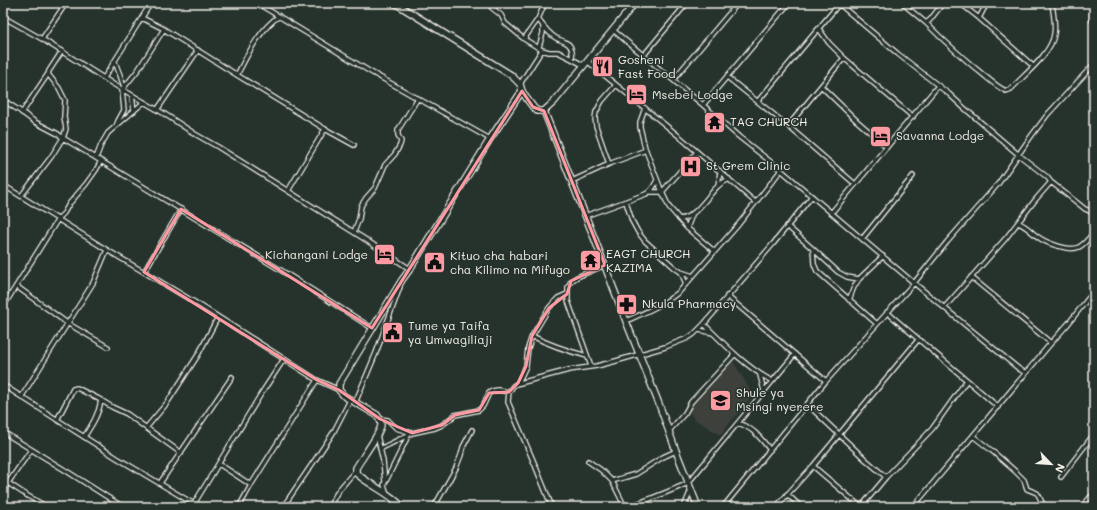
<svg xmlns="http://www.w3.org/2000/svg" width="1097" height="510" viewBox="0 0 1097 510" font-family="Mali,sans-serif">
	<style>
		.built { fill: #3c413a }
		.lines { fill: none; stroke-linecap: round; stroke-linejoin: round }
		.street-casing { stroke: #f4f1e8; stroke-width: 6 }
		.secondary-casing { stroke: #f4f1e8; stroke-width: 8 }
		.street { stroke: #26332d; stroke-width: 3.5 }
		.secondary { stroke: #26332d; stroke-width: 5.5 }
		.marked { fill: none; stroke: #ff9aa2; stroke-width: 3; stroke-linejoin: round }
		.labels { text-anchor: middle; stroke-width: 3; stroke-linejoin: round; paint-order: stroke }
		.poi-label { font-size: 12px; fill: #f4f1e8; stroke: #26332d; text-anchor: start }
	</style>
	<rect width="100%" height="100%" fill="#26332d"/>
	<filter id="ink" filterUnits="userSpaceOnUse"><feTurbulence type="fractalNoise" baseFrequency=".025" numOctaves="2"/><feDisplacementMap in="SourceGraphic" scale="8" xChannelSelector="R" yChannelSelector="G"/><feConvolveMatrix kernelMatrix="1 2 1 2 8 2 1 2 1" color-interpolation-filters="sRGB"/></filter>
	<g filter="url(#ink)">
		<path class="built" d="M732,359L753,395L720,435L693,418L688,409L716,376Z"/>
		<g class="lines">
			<defs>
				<path id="street" d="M257,3L369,71L490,139
					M488,3L492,8L501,15L505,23L524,39L542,50L549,52H558L572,59L583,65
					M838,3L898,54L949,94L963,107L1019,155L1047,177L1051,182L1075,201L1085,209L1094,213
					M902,3L926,23L930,20L943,3
					M960,3L979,18L1033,66
					M1092,3V20
					M3,17L42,39L113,84L163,113L195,134L218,147L363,238L410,269
					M142,18L162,28L237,75L325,129L354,145
					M979,18L987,3
					M538,19C543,26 549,34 556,38C559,40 562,40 565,42C572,45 573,52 572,59
					M926,23C945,42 965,60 986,77C992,82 999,88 1006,91L1011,89C1024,75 1052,53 1054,34C1056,24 1053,13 1052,3
					M819,29L829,43L844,58L913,117
					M613,30L703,105L738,136L781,170L914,283L1019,369L1026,373
					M42,39L66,3
					M524,39L538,19L545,3
					M539,47L543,33V26
					M644,55L687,3
					M587,61L680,137L755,202
					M115,62L120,75L124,87
					M237,75C248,54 259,30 279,16
					M727,77L788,126L855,184
					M104,78L151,3
					M673,80L738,3
					M520,84L542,50
					M821,86L857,121L887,147
					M132,95L134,111
					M3,100L20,111L35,122L58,134L63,138L279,269L372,328
					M758,101L839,4
					M703,105L789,3
					M645,108L640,122V127L645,148L662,192L669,207L687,228L714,251
					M157,110L198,50
					M22,113L31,99L48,74
					M116,126L118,121L124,110L122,90L138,70L164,29
					M788,126L844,58
					M96,158L101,145L108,133L144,102
					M609,164L596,126L595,118L596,112L602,101L616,85
					M572,181L609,164L646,150
					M3,185L107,250L201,306L317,380L339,390
					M718,186L720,171
					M288,191L325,129
					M651,192H662L697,152
					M21,196L51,157L63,138L66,129L64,117L65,100L59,88L48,74L49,71L62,51
					M626,202L632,221L638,232L645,241L675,268L681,272L693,276
					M832,212L938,86
					M585,216L646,194C652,191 654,186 657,180
					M679,219C696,218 707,196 718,186C721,183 726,181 729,179
					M1018,223C1026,225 1032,233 1038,237C1046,243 1070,252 1079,247C1085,244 1090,237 1094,232
					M787,226L813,249L838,272L847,277L859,279
					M687,228L692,215
					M354,232L359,219L361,206L366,198L375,188L385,165L395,154L400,145L401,141L398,135V130L418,98
					M862,239L913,176
					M813,249L814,264L817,271L877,324
					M144,272L181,209
					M681,272L686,284
					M971,277L1051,343
					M16,286L67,323L108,347
					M727,296L826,381
					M849,300L854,287L859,279L883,256
					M3,307L58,219L64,213L69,204L86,184L96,170L101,161
					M944,308L1006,238L1036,199L1051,182
					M887,312C924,345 962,375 998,407
					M626,321C644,313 663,305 679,292L738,225L781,170
					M704,324C725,345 746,367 772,381
					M699,330L713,333
					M532,336C550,345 568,351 587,356
					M591,366L568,301V287L571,281L577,277L605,265
					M760,375L764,391
					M518,383L526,366L528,348L532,336L549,308L558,298L567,294
					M3,385L117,458L194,504
					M22,396L93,283L107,250
					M355,403L376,353L400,287
					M807,404L865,459L886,477
					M380,419L388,420L396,428L412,433
					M57,420L73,389L77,388L99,399L112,407L127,414L181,453
					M738,423C753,428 760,437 770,450
					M146,428L167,403L198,355L218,317
					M669,431L685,413L691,402L735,354
					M3,432L68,472L123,507
					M377,435L383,461L385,482L384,485L387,494
					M973,436L991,450L1015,471L1024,480L1027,489L1037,493L1039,496L1044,507
					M84,437C92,425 99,414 101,400
					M380,449L412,433L435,428L442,425L455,415L479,410L483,406L489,393L492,391L498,390L509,392
					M588,461L601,470L612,481L625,507
					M219,464L251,485
					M813,466L861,507
					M1061,477L1094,434
					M386,481L408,436
					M612,481L636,474L663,457L676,451
					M8,483L28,496L47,507
					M160,483L232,377
					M3,490L31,450
					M787,494L801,507
					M917,503L922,507
					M192,507L261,394L284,359
					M239,507L251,485L317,380
					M283,507L317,457L333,433L350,400
					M329,507L338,491L355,471
					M434,507L456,468L461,455L463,447L472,430
					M552,507L535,465L508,402L509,392L513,386L516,384L569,370L597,366L616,361L665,347L688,338L694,334L704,324L773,244L812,196
					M629,507C649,499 669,492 688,483L795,354
					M684,507L691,490
					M723,507L826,381L914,283L947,242L998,184L1032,135L1048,114L1094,64
					M776,507L813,466L918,340
					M861,507L886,477L932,429L967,380
					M913,507L1051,343L1068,324L1094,291
					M1082,507L1094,493"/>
				<path id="secondary" d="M395,3L511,75L520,84L522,91L527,99L533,107L537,111H544L554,102L635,3
					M544,111L595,240L626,321L659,404L676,451L698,507
					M402,507C390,492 370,486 356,473V468C361,459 382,431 381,424C381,420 379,418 377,415L344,396L339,390V384L402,280L410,269L490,139L522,91"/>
			</defs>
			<use href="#street" class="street-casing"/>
			<use href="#secondary" class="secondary-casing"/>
			<use href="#street" class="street"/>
			<use href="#secondary" class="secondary"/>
		</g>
	</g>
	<path class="marked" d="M522,91L533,107L544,111L605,265L571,281L567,294L549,308L532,336L526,366L518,383L509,392L489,393L479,410L455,415L442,425L412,433L380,419L339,390L317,380L144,272L181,209L372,328Z"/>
	<defs>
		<symbol id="restaurant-square" viewBox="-11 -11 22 22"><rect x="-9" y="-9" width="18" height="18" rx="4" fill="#ff9aa2" stroke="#26332d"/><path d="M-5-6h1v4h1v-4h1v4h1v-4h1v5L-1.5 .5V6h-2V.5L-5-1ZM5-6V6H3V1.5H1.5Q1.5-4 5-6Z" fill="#111"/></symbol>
		<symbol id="hotel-square" viewBox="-11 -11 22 22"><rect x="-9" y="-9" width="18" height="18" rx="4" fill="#ff9aa2" stroke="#26332d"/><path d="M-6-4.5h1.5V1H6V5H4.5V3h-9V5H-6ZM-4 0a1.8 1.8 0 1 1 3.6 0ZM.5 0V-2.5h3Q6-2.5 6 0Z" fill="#111"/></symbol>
		<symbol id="temple-square" viewBox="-11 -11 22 22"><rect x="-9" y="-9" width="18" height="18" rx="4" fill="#ff9aa2" stroke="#26332d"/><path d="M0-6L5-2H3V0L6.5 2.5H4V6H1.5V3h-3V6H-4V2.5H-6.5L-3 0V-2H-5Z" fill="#111"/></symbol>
		<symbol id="hospital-square" viewBox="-11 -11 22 22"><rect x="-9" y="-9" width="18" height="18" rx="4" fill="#ff9aa2" stroke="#26332d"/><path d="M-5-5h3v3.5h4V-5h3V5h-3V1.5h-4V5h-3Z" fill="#111"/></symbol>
		<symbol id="civic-square" viewBox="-11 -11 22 22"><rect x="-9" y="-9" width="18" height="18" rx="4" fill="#ff9aa2" stroke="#26332d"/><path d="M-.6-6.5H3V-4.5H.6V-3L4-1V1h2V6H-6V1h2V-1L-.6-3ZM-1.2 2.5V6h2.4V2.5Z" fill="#111"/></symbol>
		<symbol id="pharmacy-square" viewBox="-11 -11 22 22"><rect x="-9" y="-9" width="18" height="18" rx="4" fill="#ff9aa2" stroke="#26332d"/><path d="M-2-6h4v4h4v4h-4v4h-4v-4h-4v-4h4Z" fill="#111"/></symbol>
		<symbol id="school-square" viewBox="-11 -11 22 22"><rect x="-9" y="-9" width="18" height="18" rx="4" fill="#ff9aa2" stroke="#26332d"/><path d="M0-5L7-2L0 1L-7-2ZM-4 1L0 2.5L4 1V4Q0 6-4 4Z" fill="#111"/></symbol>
	</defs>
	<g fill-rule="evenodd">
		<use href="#restaurant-square" x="590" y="54" width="25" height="25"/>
		<use href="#hotel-square" x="624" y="82" width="25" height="25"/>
		<use href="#temple-square" x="702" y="110" width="25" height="25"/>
		<use href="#hotel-square" x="868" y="124" width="25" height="25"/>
		<use href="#hospital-square" x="678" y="154" width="25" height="25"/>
		<use href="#hotel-square" x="372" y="242" width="25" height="25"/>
		<use href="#temple-square" x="578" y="248" width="25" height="25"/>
		<use href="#civic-square" x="422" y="250" width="25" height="25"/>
		<use href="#pharmacy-square" x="614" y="292" width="25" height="25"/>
		<use href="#civic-square" x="380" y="320" width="25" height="25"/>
		<use href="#school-square" x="708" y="388" width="25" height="25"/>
	</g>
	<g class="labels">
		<g class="poi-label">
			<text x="618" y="64">Gosheni<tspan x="618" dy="14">Fast Food</tspan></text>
			<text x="652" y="99">Msebei Lodge</text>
			<text x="730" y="126">TAG CHURCH</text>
			<text x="896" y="140">Savanna Lodge</text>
			<text x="706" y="170">St Grem Clinic</text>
			<text x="606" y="258">EAGT CHURCH<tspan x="606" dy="14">KAZIMA</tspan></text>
			<text x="368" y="259" text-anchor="end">Kichangani Lodge</text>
			<text x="450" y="260">Kituo cha habari<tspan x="450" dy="14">cha Kilimo na Mifugo</tspan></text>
			<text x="642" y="308">Nkula Pharmacy</text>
			<text x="408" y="330">Tume ya Taifa<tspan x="408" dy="14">ya Umwagiliaji</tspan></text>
			<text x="736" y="397">Shule ya<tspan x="736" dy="14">Msingi nyerere</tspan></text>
		</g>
	</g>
	<rect width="1097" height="510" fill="none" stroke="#26332d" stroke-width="16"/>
	<rect x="8" y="8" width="1081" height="494" fill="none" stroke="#f4f1e8" stroke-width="1.5" filter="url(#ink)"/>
	<g transform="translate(1051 464) rotate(115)" stroke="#26332d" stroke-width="3" paint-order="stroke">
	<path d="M0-3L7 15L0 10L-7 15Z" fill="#f4f1e8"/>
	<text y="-6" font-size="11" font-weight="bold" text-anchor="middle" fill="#f4f1e8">N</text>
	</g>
</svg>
